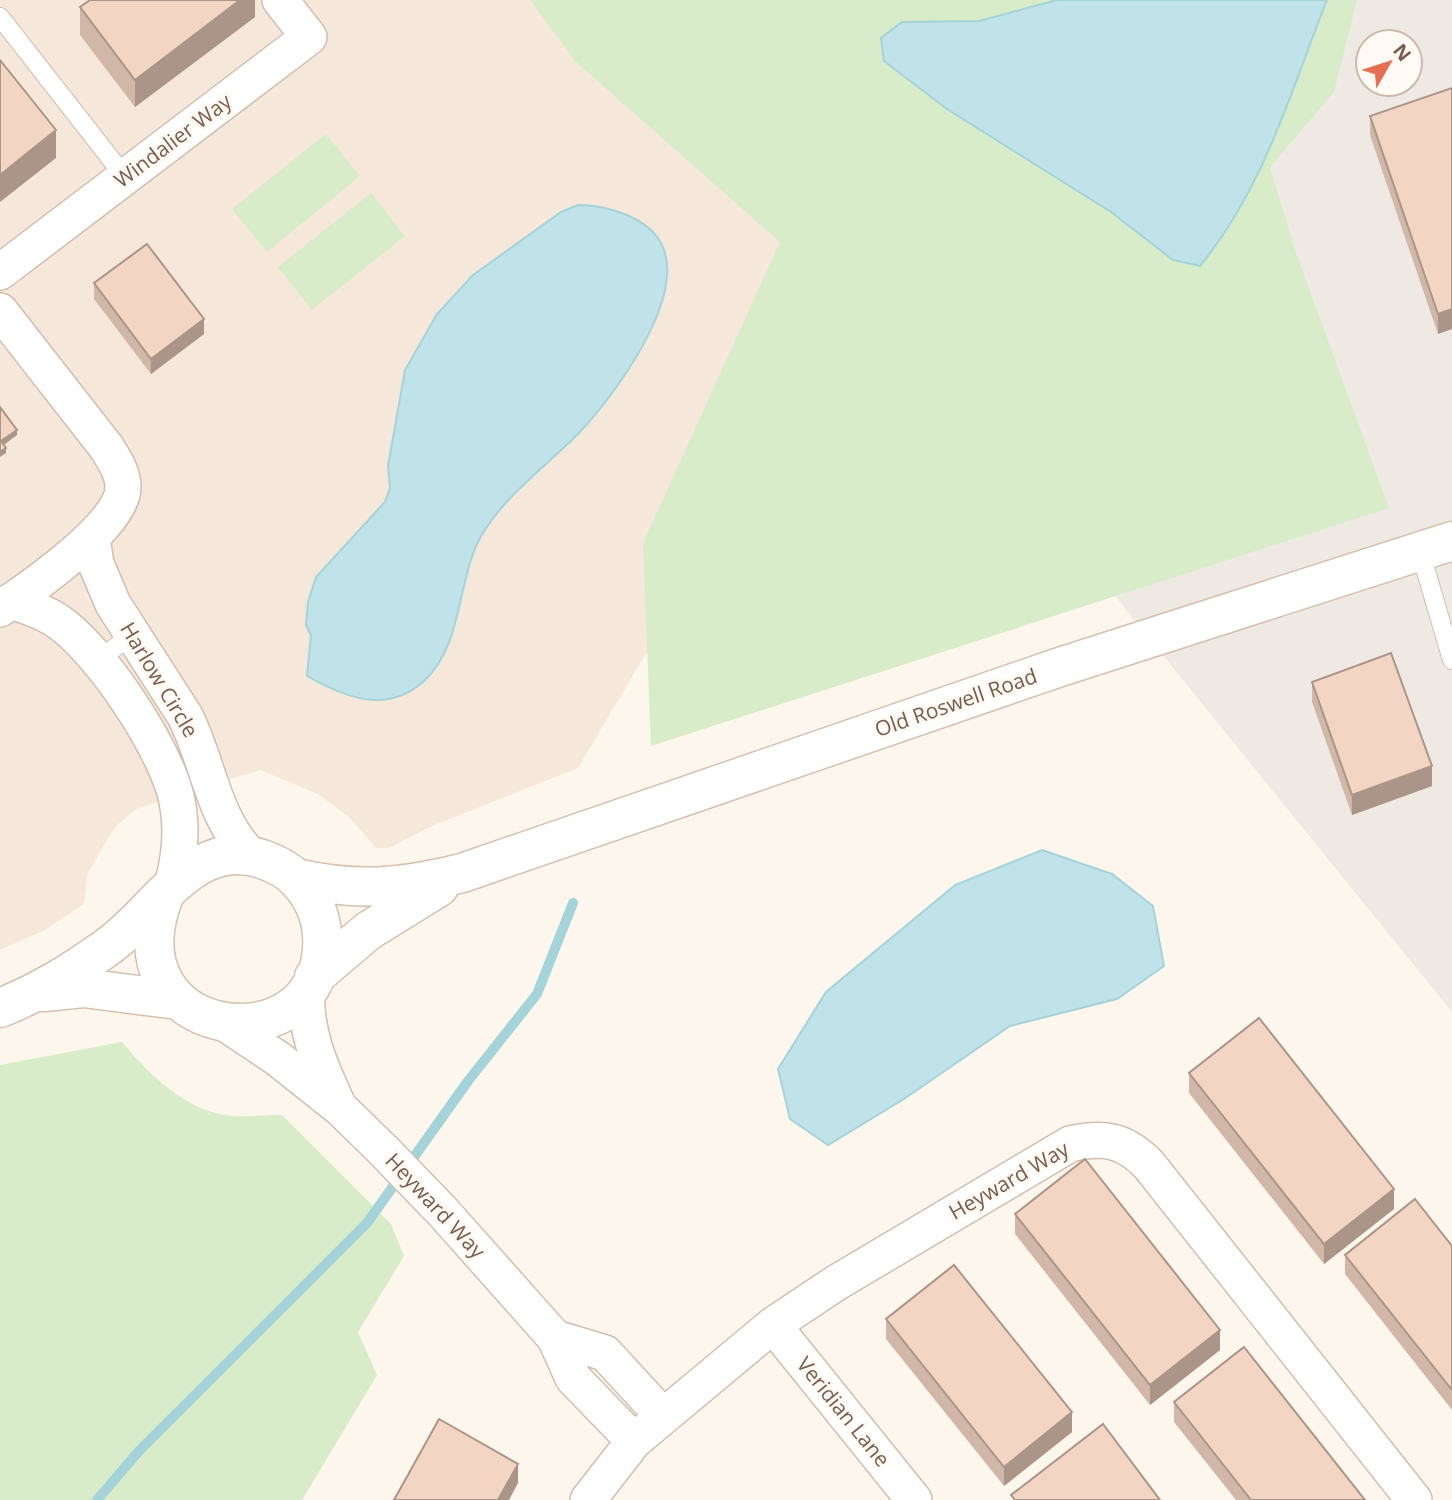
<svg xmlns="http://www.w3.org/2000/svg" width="1452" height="1500" viewBox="0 0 1452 1500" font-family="'Open Sans',sans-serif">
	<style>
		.residential { fill: #f5e8da }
		.industrial { fill: #efe9e4; fill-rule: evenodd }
		.green { fill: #d8ecc9 }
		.water { fill: #bfe3e8; stroke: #a5d3da; stroke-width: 2 }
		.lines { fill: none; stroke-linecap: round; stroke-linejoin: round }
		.stream { stroke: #a5d3da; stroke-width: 10 }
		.lane-casing { stroke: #d1beb0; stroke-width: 20 }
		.street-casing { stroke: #d1beb0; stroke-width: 38 }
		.secondary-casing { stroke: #d6c0b0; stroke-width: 41 }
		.lane { stroke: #fff; stroke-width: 18 }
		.street { stroke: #fff; stroke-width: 35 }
		.secondary { stroke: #fff; stroke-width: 38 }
		.wall { fill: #d1b7a8 }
		.shaded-wall { fill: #aa9588 }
		.building { fill: #f3d5c3; stroke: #aa9588; stroke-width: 2 }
		.labels { text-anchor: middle; stroke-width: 6; stroke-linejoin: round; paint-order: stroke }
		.street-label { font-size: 21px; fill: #7a5c4d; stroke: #fffaf3 }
	</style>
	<rect width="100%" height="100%" fill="#fdf6ec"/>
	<path class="residential" d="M0,0H639L816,221L715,537L578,768L432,826L389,848H376L349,817L318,794L260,770L136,809L116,826L102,848L87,876L84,904L45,930L0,950Z"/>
	<path class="industrial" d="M640,0H1452V1012L1144,632ZM1368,42H1410V84H1368Z"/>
	<path class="green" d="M530,0H1357L1334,92L1270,167L1295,250L1389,508L651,746L643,543L780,242L576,62Z
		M326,134L360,176L267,252L232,209Z
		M371,193L405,236L312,310L278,267Z
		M122,1042C150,1075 186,1112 233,1116C249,1117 266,1115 282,1115L391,1224L404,1256L358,1332L377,1375L302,1500H0V1065Z"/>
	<path class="water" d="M1057,0H1327C1290,93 1265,186 1200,266L1173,260L1111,212L947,109L884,61L881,38L902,22L979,21Z
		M578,205C606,205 647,217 661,243C689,296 614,396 578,434C545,467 503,497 480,538C457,581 463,645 424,681C387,715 344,697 307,676L311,635L306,625L308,602L316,577L385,502L390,488L388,466L405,370L437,314L473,275L561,212Z
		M1042,850L1112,874L1153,906L1164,966L1117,999L1010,1026L904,1099L828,1145L790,1119L778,1069L826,992L955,885Z"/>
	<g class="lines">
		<path class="stream" d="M97,1500L139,1451L367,1223L468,1081L537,994L573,903"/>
		<defs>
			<path id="lane" d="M0,17L125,177
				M1420,551L1452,660
				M98,661L132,634"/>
			<path id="street" d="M0,272L309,37L280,0
				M0,311L107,448C114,460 123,472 123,487C124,524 31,588 0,609
				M92,538L96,564L113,604L185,716C209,763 212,817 251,856
				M11,601C26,606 42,611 56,620C99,648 167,750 177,801C183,830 180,857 172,886
				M307,989C304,1032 321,1068 338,1105
				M226,1024L277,1058L340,1108L384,1151L443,1212L555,1338L573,1378L634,1441
				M773,1325L914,1500
				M555,1338L605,1353L662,1415
				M588,1500L634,1441L773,1325L836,1283L1070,1144C1104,1136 1125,1140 1149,1165L1414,1500"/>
			<path id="secondary" d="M296,878C358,892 401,888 462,873L1060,667L1452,541
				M314,977L368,931L439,887
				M44,992L83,988L178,1000
				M0,1008C40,992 71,973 106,948C156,914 192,836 262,859C276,864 289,870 298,881C316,900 324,923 322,949C315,1067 108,1040 164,896"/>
		</defs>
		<use href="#lane" class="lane-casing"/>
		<use href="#street" class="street-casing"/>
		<use href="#secondary" class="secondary-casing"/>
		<use href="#lane" class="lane"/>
		<use href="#street" class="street"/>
		<use href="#secondary" class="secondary"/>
	</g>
	<path class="wall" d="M255,0V17L135,107L80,35V7Z
		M1452,88L1438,334L1370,135V116Z
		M94,283L204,334L151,374L94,299Z
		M1312,682L1432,786L1352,815L1312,702Z
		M1189,1073L1394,1209L1324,1264L1189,1093Z
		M1015,1214L1220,1350L1150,1405L1015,1234Z
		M1452,1246V1410L1345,1274V1255Z
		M886,1319L1072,1432L1004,1486L886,1339Z
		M1174,1402L1365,1500H1236L1174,1422Z"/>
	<path class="shaded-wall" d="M240,0H255V17L135,107V80Z
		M56,130V158L0,202V175Z
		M1452,309V329L1438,334V314Z
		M204,319V334L151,374V359Z
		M17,430V435L1,447V441Z
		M6,448V453L0,457V452Z
		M1432,766V786L1352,815V795Z
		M1394,1189V1209L1324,1264V1244Z
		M1220,1330V1350L1150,1405V1385Z
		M1072,1412V1432L1004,1486V1467Z
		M518,1464V1483L509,1500H498Z"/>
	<path class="building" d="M90,0H240L135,80L80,7Z
		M0,60L56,130L0,175Z
		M1452,88V309L1438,314L1370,116Z
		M147,244L204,319L151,359L94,283Z
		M0,407L17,430L1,441L6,448L0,452Z
		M1391,653L1432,766L1352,795L1312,682Z
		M1259,1018L1394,1189L1324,1244L1189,1073Z
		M1085,1159L1220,1330L1150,1385L1015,1214Z
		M1415,1199L1452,1246V1390L1345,1255Z
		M954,1265L1072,1412L1004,1467L886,1319Z
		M1244,1347L1365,1500H1251L1174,1402Z
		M439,1419L518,1464L498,1500H394Z
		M1103,1424L1160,1500H1015L1011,1495Z"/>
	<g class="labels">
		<g class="street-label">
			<text transform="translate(173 141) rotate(-37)" y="7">Windalier Way</text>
			<text transform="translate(159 680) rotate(59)" y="7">Harlow Circle</text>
			<text transform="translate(956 703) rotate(-19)" y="7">Old Roswell Road</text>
			<text transform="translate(1009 1181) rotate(-30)" y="7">Heyward Way</text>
			<text transform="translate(435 1206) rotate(47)" y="7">Heyward Way</text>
			<text transform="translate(843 1412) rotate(51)" y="7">Veridian Lane</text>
		</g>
	</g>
	<g transform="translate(1389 63) rotate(51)"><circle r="33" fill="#fffaf3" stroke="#cabbb1" stroke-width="2"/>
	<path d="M0-5L12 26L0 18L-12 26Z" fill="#e76f51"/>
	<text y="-10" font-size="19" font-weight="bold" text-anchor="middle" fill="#7a5c4d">N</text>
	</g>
</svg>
